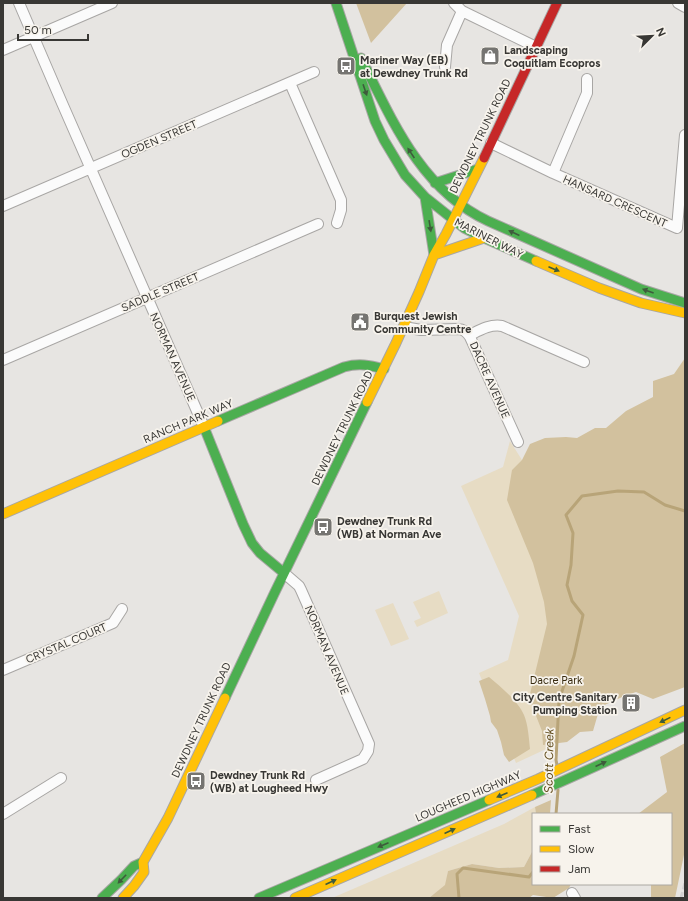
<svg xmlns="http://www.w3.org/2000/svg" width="688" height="901" viewBox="0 0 688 901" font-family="Figtree,sans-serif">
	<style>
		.green { fill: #e7dcc4 }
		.forest { fill: #d2c19e }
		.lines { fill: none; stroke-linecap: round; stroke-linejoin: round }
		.stream { stroke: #b8a478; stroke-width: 3 }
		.street-casing { stroke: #a8a6a4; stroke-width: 12 }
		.fast-casing { stroke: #a8a6a4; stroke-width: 11 }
		.slow-casing { stroke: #a8a6a4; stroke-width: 11 }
		.jam-casing { stroke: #a8a6a4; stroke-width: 11 }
		.street { stroke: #fbfbfb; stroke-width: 10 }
		.fast { stroke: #4caf50; stroke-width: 9 }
		.slow { stroke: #ffc107; stroke-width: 9 }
		.jam { stroke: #c62828; stroke-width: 9 }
		.rail { stroke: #d2d1d1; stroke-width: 3; stroke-dasharray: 6 3; stroke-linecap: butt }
		.oneway { fill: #3e5b3c }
		.labels { text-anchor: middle; stroke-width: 3.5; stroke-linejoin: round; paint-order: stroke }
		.poi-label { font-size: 11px; font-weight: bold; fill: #383734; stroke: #f7f3ec; text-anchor: start }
		.street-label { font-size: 11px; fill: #383734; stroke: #f7f3ec }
		.park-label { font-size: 11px; fill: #382b0f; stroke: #f7f3ec }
		.water-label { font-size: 12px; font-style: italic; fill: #5e4919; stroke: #f7f3ec }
	</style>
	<rect width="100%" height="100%" fill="#e7e5e2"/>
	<path class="green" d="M510,441L522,460L622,697L600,707L559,743L516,763L479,673L508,660L519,616L461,486L503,467Z
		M439,591L448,613L417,627L414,621L421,618L413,602Z
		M393,603L409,639L391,646L375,610Z
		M535,807L536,814H533V850L524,867L499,868L472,864L448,871L446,885L429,898H332L504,824Z"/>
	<path class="forest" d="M356,3H407L371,43Z
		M685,358V687L653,699L636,692L622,697L600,707L593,731L580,732L567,742L543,745L542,731L529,698L547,624L544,602L533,563L507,500L512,470L522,460L530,444L545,438L566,437L577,438L595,428H606L626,411L653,397V381L674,374Z
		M489,677C501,687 518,701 524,715C528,724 529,739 530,749L509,762L504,755L501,742L497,730L491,722L490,716L485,699L479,681Z
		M685,743V850L675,898H651V884H671V814H638L667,792L660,757Z
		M551,800L550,814H536L535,807Z
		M533,850V884H571L569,888L553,898L533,895L529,898H429L445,885L448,871L472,864L499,868L524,867Z"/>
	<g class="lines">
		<path class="stream" d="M557,765L556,760L559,700L574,656L583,615L572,601L567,585L571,565L573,533L566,515L582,496L618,491L644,492L665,505L685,511
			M556,814L558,790
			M459,898L457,874L463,868L529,877L533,872"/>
		<defs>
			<path id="street" d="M19,3L62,103L204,427
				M454,3L462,11L536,47
				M678,3L685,7
				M3,50L112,3
				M445,67L447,45L462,11
				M290,83L341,200V210L337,223
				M491,143L553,173L677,228L685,135
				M553,173L587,93V79
				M3,206L314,72
				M404,327L421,330L458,329C463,329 467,332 470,337L518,442
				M470,335C480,330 490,324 502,326L584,362
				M3,360L318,224
				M284,573L299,586L301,590L369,744L368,751L363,759L316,780
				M3,670L113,623L122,609
				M3,814L61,778
				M572,893L575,898"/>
			<path id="fast" d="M336,3L375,121L384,140L405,175L425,197L464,228L484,238L536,261
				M361,58C392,120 421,190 488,221L641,289L685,303
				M435,183L478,169
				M425,197L434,255
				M218,421L344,367C359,363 369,365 384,369
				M204,427L243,524L252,543L260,553L284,573
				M225,698L274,594L367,402
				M532,795L685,726
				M102,898L121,880L134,866L143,862
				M259,898L489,800"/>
			<path id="slow" d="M434,255L484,238
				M536,261L599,288L641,303L685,313
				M367,402L396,343L419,292L434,255L446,234L484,158
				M3,514L218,421
				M489,800L538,779L685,710
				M123,898L134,886L144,872L143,862L168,818L225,698
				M295,898L532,795"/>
			<path id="jam" d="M484,158L557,3"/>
		</defs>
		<use href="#street" class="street-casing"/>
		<use href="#fast" class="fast-casing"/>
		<use href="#slow" class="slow-casing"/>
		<use href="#jam" class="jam-casing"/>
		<use href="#street" class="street"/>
		<use href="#fast" class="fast"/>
		<use href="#slow" class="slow"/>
		<use href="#jam" class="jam"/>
		<path class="rail" d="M681,898L685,883"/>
	</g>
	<defs><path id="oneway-solid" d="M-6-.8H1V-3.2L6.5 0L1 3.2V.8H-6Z"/></defs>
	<g class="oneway">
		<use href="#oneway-solid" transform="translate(365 90) rotate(71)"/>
		<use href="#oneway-solid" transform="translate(411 153) rotate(-124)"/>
		<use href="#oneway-solid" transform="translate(430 226) rotate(81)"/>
		<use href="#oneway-solid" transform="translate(514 233) rotate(-155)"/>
		<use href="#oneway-solid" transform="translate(554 269) rotate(23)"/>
		<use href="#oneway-solid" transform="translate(648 291) rotate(-160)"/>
		<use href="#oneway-solid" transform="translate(665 720) rotate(154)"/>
		<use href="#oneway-solid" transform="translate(601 764) rotate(-24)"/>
		<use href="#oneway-solid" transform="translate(502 795) rotate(157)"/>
		<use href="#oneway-solid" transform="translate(450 831) rotate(-24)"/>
		<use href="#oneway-solid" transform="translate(383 845) rotate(157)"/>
		<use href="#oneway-solid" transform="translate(122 879) rotate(134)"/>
		<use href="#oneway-solid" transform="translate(331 882) rotate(-24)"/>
	</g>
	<defs>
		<symbol id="shop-square" viewBox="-11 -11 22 22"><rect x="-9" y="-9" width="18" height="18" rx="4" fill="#757471" stroke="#f7f3ec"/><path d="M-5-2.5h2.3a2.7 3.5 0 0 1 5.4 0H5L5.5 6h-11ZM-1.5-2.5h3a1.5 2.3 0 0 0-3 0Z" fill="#fff"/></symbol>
		<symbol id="bus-square" viewBox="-11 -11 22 22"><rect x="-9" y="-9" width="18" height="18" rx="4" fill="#757471" stroke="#f7f3ec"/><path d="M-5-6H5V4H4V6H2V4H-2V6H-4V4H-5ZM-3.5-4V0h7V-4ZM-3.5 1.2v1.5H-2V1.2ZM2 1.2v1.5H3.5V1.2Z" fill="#fff"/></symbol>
		<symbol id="civic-square" viewBox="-11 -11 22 22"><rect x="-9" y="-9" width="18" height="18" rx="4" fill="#757471" stroke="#f7f3ec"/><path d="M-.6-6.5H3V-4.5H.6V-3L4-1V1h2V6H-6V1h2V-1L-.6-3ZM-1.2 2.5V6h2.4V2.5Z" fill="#fff"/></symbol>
		<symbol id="building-square" viewBox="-11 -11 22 22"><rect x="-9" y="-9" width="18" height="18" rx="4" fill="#757471" stroke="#f7f3ec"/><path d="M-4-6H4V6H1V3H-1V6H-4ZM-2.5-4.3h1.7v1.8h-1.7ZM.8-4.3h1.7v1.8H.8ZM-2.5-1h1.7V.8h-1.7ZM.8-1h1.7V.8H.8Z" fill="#fff"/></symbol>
	</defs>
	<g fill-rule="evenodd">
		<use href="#shop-square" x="479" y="45" width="22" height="22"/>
		<use href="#bus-square" x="335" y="55" width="22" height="22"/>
		<use href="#civic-square" x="349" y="311" width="22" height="22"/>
		<use href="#bus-square" x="312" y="516" width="22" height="22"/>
		<use href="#building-square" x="620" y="692" width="22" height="22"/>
		<use href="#bus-square" x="185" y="770" width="22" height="22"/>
	</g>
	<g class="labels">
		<g class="poi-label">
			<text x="504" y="54">Landscaping<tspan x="504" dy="13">Coquitlam Ecopros</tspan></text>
			<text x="360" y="64">Mariner Way (EB)<tspan x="360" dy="13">at Dewdney Trunk Rd</tspan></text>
			<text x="374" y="320">Burquest Jewish<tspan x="374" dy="13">Community Centre</tspan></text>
			<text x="337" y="525">Dewdney Trunk Rd<tspan x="337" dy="13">(WB) at Norman Ave</tspan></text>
			<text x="617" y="701" text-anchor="end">City Centre Sanitary<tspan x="617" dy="13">Pumping Station</tspan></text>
			<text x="210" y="779">Dewdney Trunk Rd<tspan x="210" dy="13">(WB) at Lougheed Hwy</tspan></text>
		</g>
		<g class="street-label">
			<text transform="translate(480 136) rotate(-64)" y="4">DEWDNEY TRUNK ROAD</text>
			<text transform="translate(159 139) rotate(-23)" y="4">OGDEN STREET</text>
			<text transform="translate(615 201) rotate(24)" y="4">HANSARD CRESCENT</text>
			<text transform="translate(489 238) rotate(27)" y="4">MARINER WAY</text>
			<text transform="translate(160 292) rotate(-23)" y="4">SADDLE STREET</text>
			<text transform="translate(173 357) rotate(66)" y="4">NORMAN AVENUE</text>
			<text transform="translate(490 380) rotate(66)" y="4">DACRE AVENUE</text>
			<text transform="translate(188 421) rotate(-23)" y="4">RANCH PARK WAY</text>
			<text transform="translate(342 428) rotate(-64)" y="4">DEWDNEY TRUNK ROAD</text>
			<text transform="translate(66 643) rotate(-23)" y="4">CRYSTAL COURT</text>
			<text transform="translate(327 650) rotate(67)" y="4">NORMAN AVENUE</text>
			<text transform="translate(201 720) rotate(-65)" y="4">DEWDNEY TRUNK ROAD</text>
			<text transform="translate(468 796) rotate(-23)" y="4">LOUGHEED HIGHWAY</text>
		</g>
		<g class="park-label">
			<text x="556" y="684">Dacre Park</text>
		</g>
		<g class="water-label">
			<text transform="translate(549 761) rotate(-89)" y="4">Scott Creek</text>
		</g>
	</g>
	<rect width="688" height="901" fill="none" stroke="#383734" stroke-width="8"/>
	<rect x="532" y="813" width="140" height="72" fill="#f7f3ec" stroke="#aba8a2"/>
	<rect x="540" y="826" width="20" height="6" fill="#4caf50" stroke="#aba8a2"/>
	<text x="568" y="833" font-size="12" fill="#383734">Fast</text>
	<rect x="540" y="846" width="20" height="6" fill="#ffc107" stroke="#aba8a2"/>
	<text x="568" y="853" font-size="12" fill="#383734">Slow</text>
	<rect x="540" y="866" width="20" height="6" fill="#c62828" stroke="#aba8a2"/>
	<text x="568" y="873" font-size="12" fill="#383734">Jam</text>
	<g transform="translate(652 36) rotate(66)" stroke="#f7f3ec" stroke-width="3" paint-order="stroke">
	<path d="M0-3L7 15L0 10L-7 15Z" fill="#383734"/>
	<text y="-6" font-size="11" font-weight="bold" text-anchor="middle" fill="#383734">N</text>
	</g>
	<path d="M18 34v6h70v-6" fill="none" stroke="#383734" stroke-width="2"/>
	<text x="24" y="34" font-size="12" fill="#383734" stroke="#f7f3ec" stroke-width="3" paint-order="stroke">50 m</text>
</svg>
